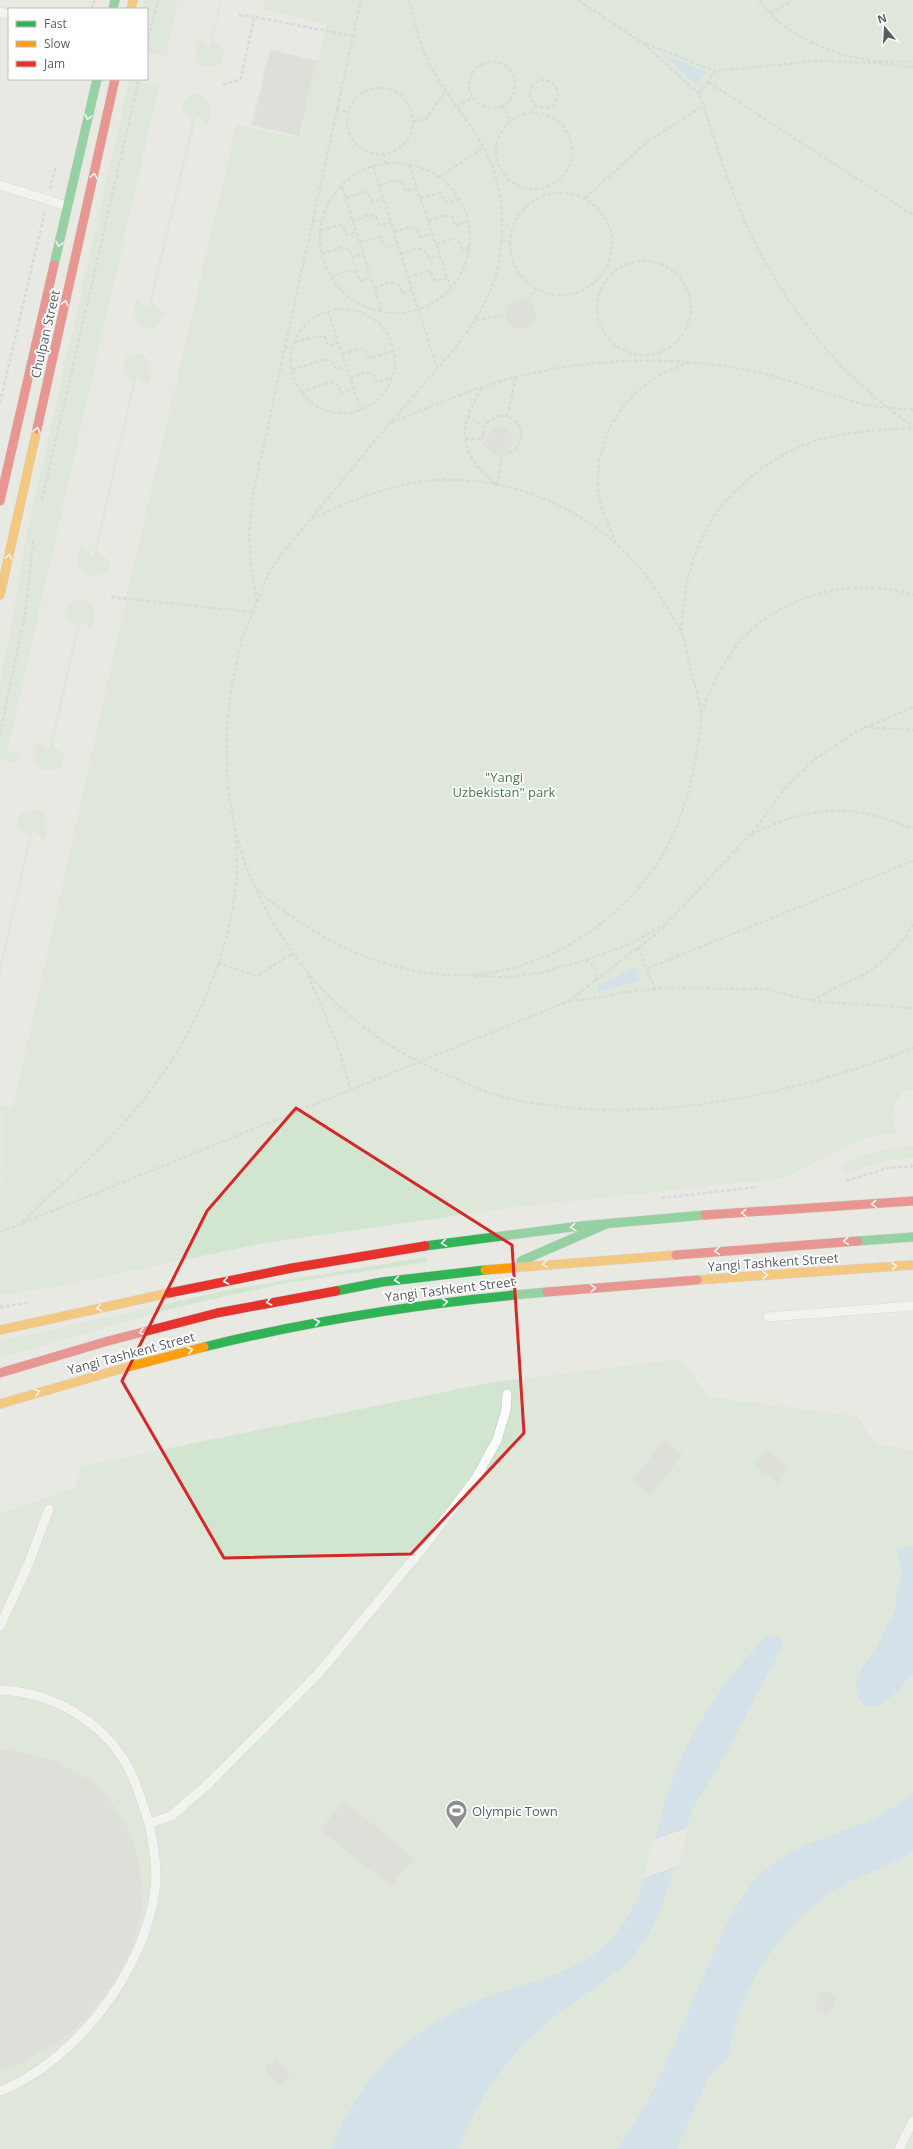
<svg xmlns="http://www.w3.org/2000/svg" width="913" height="2149" viewBox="0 0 913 2149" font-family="'Open Sans',sans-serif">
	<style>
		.green { fill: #d2e5d1 }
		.water { fill: #bbd7f0 }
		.pier { fill: #e9e9e4 }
		.building { fill: #d3d2cf; stroke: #d8d7d4 }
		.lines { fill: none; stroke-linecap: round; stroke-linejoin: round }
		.lane-casing { stroke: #c6c7c6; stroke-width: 10 }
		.fast-casing { stroke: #c6c7c6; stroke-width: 10 }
		.slow-casing { stroke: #c6c7c6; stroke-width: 10 }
		.jam-casing { stroke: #c6c7c6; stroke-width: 10 }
		.path { stroke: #c7cbc9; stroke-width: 2.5; stroke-dasharray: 4 2; stroke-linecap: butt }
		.lane { stroke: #fcfcfb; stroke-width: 9 }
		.fast { stroke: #30b455; stroke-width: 9 }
		.slow { stroke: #ff9f0a; stroke-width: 9 }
		.jam { stroke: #e5322d; stroke-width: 9 }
		.oneway { stroke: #fff }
		.marked { fill: none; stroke: #d62828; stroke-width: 3; stroke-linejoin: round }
		.labels { text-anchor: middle; stroke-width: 3.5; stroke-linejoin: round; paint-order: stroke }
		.street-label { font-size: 13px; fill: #5a5d61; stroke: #fff }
		.park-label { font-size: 13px; fill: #3c7d43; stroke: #fff }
		.poi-label { font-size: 13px; fill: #5a5d61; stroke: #fff; text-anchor: start }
	</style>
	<rect width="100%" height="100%" fill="#e9e9e4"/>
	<path class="green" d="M145,0H178L166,56L147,53V9H143Z
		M220,0H222L213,40L225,50L222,61L217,66C194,72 193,54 197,38L209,46Z
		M265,0H913V1089C892,1093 889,1117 898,1133L874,1136L857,1141L784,1178L517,1207L264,1243L55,1287L0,1295L1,1105L13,1107L127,594L236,125L300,138L326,24L262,9Z
		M129,79L159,86L7,753L22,751L21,757L18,760L13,762L0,759V679L12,624L25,541Z
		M195,93L201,95L210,102L211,115L208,126L197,115L152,302L165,313L156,328L144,329C133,321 132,311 136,299L148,307L192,120L181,109L184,100Z
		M139,354C154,359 153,373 148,385L137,375L97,551L110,561L106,573C94,578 86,578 78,567L77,559L81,546L93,556L133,382L122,372L123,363L127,357Z
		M83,599C97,604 97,618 92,630L81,621L53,745L65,755L61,767C49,772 42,772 33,761V753L37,741L48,750L77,627L66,617L67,609L71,602Z
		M37,809C51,816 48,827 45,841L33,831L0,976V964L29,837L15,825L21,813Z
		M913,1145V1158L879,1162L846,1175L842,1164L876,1151Z
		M427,1257L428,1262L287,1283L181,1306L0,1358V1341L233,1289Z
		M681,1359L709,1397L858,1416L876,1444L913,1450V2149H0V1514L74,1488L82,1466L493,1382Z"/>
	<path class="water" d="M663,54L706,72L697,85Z
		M634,967L639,980L598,992L596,987Z
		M913,1545V1673C902,1685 885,1711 866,1706L858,1698L856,1683L861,1670L877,1646L896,1609V1593L903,1573L896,1549Z
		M771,1636L778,1637L781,1642V1649L723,1759L692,1810L674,1871L657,1918L646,1939L628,1963L557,2015L522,2045L491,2084L469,2123L458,2149H331C362,2072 416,2021 496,1994C534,1981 577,1972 607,1943C651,1901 652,1834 672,1780C684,1748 707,1708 727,1681C738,1666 752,1652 765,1638Z
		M913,1792V1851L899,1860L849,1882L823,1898L800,1918L779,1942L760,1968L745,1996L735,2027L728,2058L709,2076L677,2149H617C661,2091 683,2017 714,1952C725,1927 736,1902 754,1881C795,1832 869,1836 913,1792Z"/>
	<path class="pier" d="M688,1828L678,1865L642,1879L653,1840Z"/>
	<path class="building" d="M270,50L317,61L299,136L252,125Z
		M506 314a15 15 0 1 1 30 0a15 15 0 1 1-30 0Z
		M487 440a13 13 0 1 1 26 0a13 13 0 1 1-26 0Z
		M665,1440L683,1455L650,1495L632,1480Z
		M765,1450L789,1468L778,1483L754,1465Z
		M0,1750H13L57,1762L92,1781L107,1795L128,1828L135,1846L143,1888L142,1911L132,1948L117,1977L97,2005L73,2031L56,2043L21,2063L0,2072Z
		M344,1801L414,1858L391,1886L320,1830Z
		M823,1990L838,1997L828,2016L814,2008Z
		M275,2058L291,2074L280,2085L264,2069Z"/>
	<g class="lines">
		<defs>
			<path id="lane" d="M0,12L9,14
				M0,185L67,206
				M768,1317L913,1306
				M0,1626L28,1565L49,1509
				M0,1690C51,1692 101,1720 127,1765C137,1783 142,1803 149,1823L171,1816L208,1784L318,1674L422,1549L476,1478L497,1440L506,1410L507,1394
				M0,2091C75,2062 146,1969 155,1889C158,1867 153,1844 149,1823
				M899,2149L913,2121"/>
			<path id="fast" d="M113,9L115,0
				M54,265L97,79
				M858,1241L913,1237
				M425,1246L580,1226L705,1215
				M521,1261L606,1224
				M336,1291L382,1282L485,1270
				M204,1347C317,1319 431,1302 547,1292"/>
			<path id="slow" d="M131,9L133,0
				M0,595L37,429
				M485,1270L676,1255
				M697,1280L913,1265
				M0,1330L169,1293
				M0,1404L124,1368L204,1347"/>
			<path id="jam" d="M37,429L115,79
				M0,501L54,265
				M705,1215L913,1201
				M676,1255L858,1241
				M547,1292L697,1280
				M169,1293L292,1268L425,1246
				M0,1373L108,1341L217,1313L336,1291"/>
		</defs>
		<use href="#lane" class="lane-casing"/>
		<use href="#fast" class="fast-casing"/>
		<use href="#slow" class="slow-casing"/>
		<use href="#jam" class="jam-casing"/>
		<path class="path" d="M409,0C414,19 419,41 427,59C442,91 467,117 484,148C504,183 507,239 495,277C481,323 447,357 417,392C382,432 348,473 315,514C299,534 279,554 267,577C263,585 261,594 258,602C254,610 250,618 247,626C239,645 236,666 232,686C220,759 227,833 261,900C305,985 362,1039 450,1076C466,1083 482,1091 499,1096C631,1130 789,1097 913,1048
			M578,0L644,44L699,94
			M759,0C765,7 772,17 780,23C821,53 863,64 913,62
			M92,9L94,0
			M770,13L793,0
			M239,15L254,17
			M147,43L158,0
			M646,44L715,71
			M469 85a23 23 0 1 1 46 0a23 23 0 1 1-46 0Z
			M913,67L876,63L814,61L715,71L699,94C716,143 731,195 754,241C792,315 844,380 913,426
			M530 94a14 14 0 1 1 28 0a14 14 0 1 1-28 0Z
			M708,82L913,215
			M223,85L241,79L254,17L353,36
			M347 121a33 33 0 1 1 66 0a33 33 0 1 1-66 0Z
			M502,105L511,122
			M457,107L473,97
			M336,109L349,112
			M496 151a38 38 0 1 1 76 0a38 38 0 1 1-76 0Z
			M413,122L426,119L446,91
			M384,154L385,164
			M320 238a75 75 0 1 1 150 0a75 75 0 1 1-150 0Z
			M409,165L451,288
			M373,166L437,368
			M491,166L499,164
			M439,177L484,147
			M379,186L396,180L402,182L406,191L417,188
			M342,187L382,312
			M50,189L56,166
			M510 244a51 51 0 1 1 102 0a51 51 0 1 1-102 0Z
			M346,198L367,192L373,202L383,199
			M420,198L440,193L447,203L459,199
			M585,198L647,142L703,106
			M312,221H322
			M353,221L369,215L376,217L380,225L391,222
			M428,221L445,215L452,217L455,226L468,221
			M321,230L340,225L343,227L347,235L356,232
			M394,232L410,227L416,229L420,237L432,233
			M501,240L510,241
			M360,242L380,237L386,247L398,244
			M436,244L456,238L463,249L470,247
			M322,254L342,247L349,249L353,258L363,254
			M401,254L418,248L425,251L429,259L440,256
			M597 308a47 47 0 1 1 94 0a47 47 0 1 1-94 0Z
			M331,277L349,270L356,272L360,281L371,277
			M408,277L429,271L436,281L447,278
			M374,288L391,282L398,284L402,293L412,290
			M529,301L535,289
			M291 361a52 52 0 1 1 104 0a52 52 0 1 1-104 0Z
			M328,312L361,410
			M476,320L507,315
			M295,342L318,336L325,337L328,346L338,343
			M284,347L292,349
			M342,354L363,348L370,358L394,351
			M292,370L326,359L332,361L336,369L346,366
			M350,378L366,372L373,374L377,382L392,377
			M482,388C456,430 458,453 497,485
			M301,392L331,382L337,384L341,393L353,389
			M0,403L45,211
			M483 435a19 19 0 1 1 38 0a19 19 0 1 1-38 0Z
			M467,416L484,427
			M507,416L516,377
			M391,423C431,406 473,388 516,377C595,357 681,355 761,373C794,381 826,394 859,403C877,408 895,408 913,410
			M465,439H483
			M497,485L502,455
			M42,500L139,79
			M616,543C609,526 600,508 598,489C595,445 616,405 652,380C662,372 676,368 688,363
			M111,597L253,612
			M257,602L251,568L249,534L253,494L361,0
			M681,631C683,614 684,594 688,577C695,552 708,520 726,501C750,474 786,448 822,439C852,432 882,429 913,428
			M701,713C713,684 727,651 751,630C794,592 858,577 913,595
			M864,727L913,730
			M0,733L25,615L33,541
			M751,835C789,815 829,804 872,815C886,818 899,825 913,828
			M255,886C268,901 283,911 300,922C344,952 396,972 449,975C533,979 617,928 661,858C678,830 688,798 694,766C697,750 701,732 701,715C700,701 694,684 691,670C688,658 686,643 681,631C677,623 671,614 666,606C621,526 531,475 437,480C393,483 351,500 312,519
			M638,947L655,989
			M585,960C595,965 598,970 595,981
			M218,963L257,976L293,953
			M648,968L913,861
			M308,975L336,1041L351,1090
			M474,976L511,977L540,973L592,958L632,943L665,924
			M569,1001L598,998L621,993L663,988L767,989L812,1001L913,1008
			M812,1001L840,985L866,974L887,957L904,939L913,924
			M846,1181L888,1168L913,1166
			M661,1198L757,1187
			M22,1222C54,1191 88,1162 118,1129C181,1062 226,976 236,884C238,869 236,852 236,836
			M0,1232L569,1001L662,929L756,828L786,787L814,760L855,732L913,707
			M0,1307L27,1303"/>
		<use href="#lane" class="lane"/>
		<use href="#fast" class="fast"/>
		<use href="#slow" class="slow"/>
		<use href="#jam" class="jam"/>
	</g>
	<defs><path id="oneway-chevron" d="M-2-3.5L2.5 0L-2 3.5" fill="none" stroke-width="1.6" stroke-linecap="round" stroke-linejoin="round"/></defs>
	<g class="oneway">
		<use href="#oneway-chevron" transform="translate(88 117) rotate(103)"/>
		<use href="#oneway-chevron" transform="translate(94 176) rotate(-77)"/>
		<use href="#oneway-chevron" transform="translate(59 244) rotate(103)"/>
		<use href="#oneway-chevron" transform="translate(65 303) rotate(-77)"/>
		<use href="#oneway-chevron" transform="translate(37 430) rotate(-77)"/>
		<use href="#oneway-chevron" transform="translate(9 557) rotate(-77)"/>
		<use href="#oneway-chevron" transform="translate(874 1204) rotate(176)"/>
		<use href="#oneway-chevron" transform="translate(744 1213) rotate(176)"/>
		<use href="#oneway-chevron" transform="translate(573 1227) rotate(175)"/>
		<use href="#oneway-chevron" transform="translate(846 1241) rotate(176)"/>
		<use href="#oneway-chevron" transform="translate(444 1243) rotate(171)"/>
		<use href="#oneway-chevron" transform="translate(717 1251) rotate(176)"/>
		<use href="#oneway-chevron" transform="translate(545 1264) rotate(176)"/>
		<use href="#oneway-chevron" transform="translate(894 1266) rotate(-3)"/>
		<use href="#oneway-chevron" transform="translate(765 1275) rotate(-4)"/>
		<use href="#oneway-chevron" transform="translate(397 1280) rotate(173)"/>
		<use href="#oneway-chevron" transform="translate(226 1281) rotate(168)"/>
		<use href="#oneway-chevron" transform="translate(593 1288) rotate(-4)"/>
		<use href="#oneway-chevron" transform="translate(269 1302) rotate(168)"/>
		<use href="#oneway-chevron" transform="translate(445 1302) rotate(-7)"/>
		<use href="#oneway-chevron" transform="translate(99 1308) rotate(168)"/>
		<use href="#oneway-chevron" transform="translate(317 1322) rotate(-11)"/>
		<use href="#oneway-chevron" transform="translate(142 1332) rotate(165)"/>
		<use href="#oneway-chevron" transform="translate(190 1350) rotate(-13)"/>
		<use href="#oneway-chevron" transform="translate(37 1392) rotate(-17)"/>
	</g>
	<path d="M0 0H913V2149H0ZM296,1108L512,1245L524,1433L411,1554L224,1558L122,1381L207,1211Z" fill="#e9e9e4" fill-opacity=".55" fill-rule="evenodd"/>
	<path class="marked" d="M296,1108L512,1245L524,1433L411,1554L224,1558L122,1381L207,1211Z"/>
	<defs>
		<symbol id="stadium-pin" viewBox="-11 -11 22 30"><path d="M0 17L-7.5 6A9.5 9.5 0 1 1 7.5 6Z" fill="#8c8e8f" stroke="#fff"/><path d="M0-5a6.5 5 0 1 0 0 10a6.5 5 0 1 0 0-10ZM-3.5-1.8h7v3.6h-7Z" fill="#fff"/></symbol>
	</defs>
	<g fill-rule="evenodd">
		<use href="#stadium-pin" x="444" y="1798" width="25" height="34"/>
	</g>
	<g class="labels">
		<g class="street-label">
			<text transform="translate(45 334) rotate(-77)" y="5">Chulpan Street</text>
			<text transform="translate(773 1262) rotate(-4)" y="5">Yangi Tashkent Street</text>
			<text transform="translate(450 1289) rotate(-7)" y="5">Yangi Tashkent Street</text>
			<text transform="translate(131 1353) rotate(-15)" y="5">Yangi Tashkent Street</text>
		</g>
		<g class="park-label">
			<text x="504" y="782">"Yangi<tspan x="504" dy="15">Uzbekistan" park</tspan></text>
		</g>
		<g class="poi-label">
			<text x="472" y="1816">Olympic Town</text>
		</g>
	</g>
	<rect x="8" y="8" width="140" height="72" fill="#ffffff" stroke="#bdbec0"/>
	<rect x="16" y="21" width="20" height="6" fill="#30b455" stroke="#bdbec0"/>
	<text x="44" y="28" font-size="12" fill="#5a5d61">Fast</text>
	<rect x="16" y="41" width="20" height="6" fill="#ff9f0a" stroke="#bdbec0"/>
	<text x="44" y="48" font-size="12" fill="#5a5d61">Slow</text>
	<rect x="16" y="61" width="20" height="6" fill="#e5322d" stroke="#bdbec0"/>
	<text x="44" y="68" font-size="12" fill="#5a5d61">Jam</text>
	<g transform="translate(885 28) rotate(342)" stroke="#ffffff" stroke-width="3" paint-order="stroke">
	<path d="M0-3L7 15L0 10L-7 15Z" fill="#5a5d61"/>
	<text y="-6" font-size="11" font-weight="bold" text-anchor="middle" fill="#5a5d61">N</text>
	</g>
</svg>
